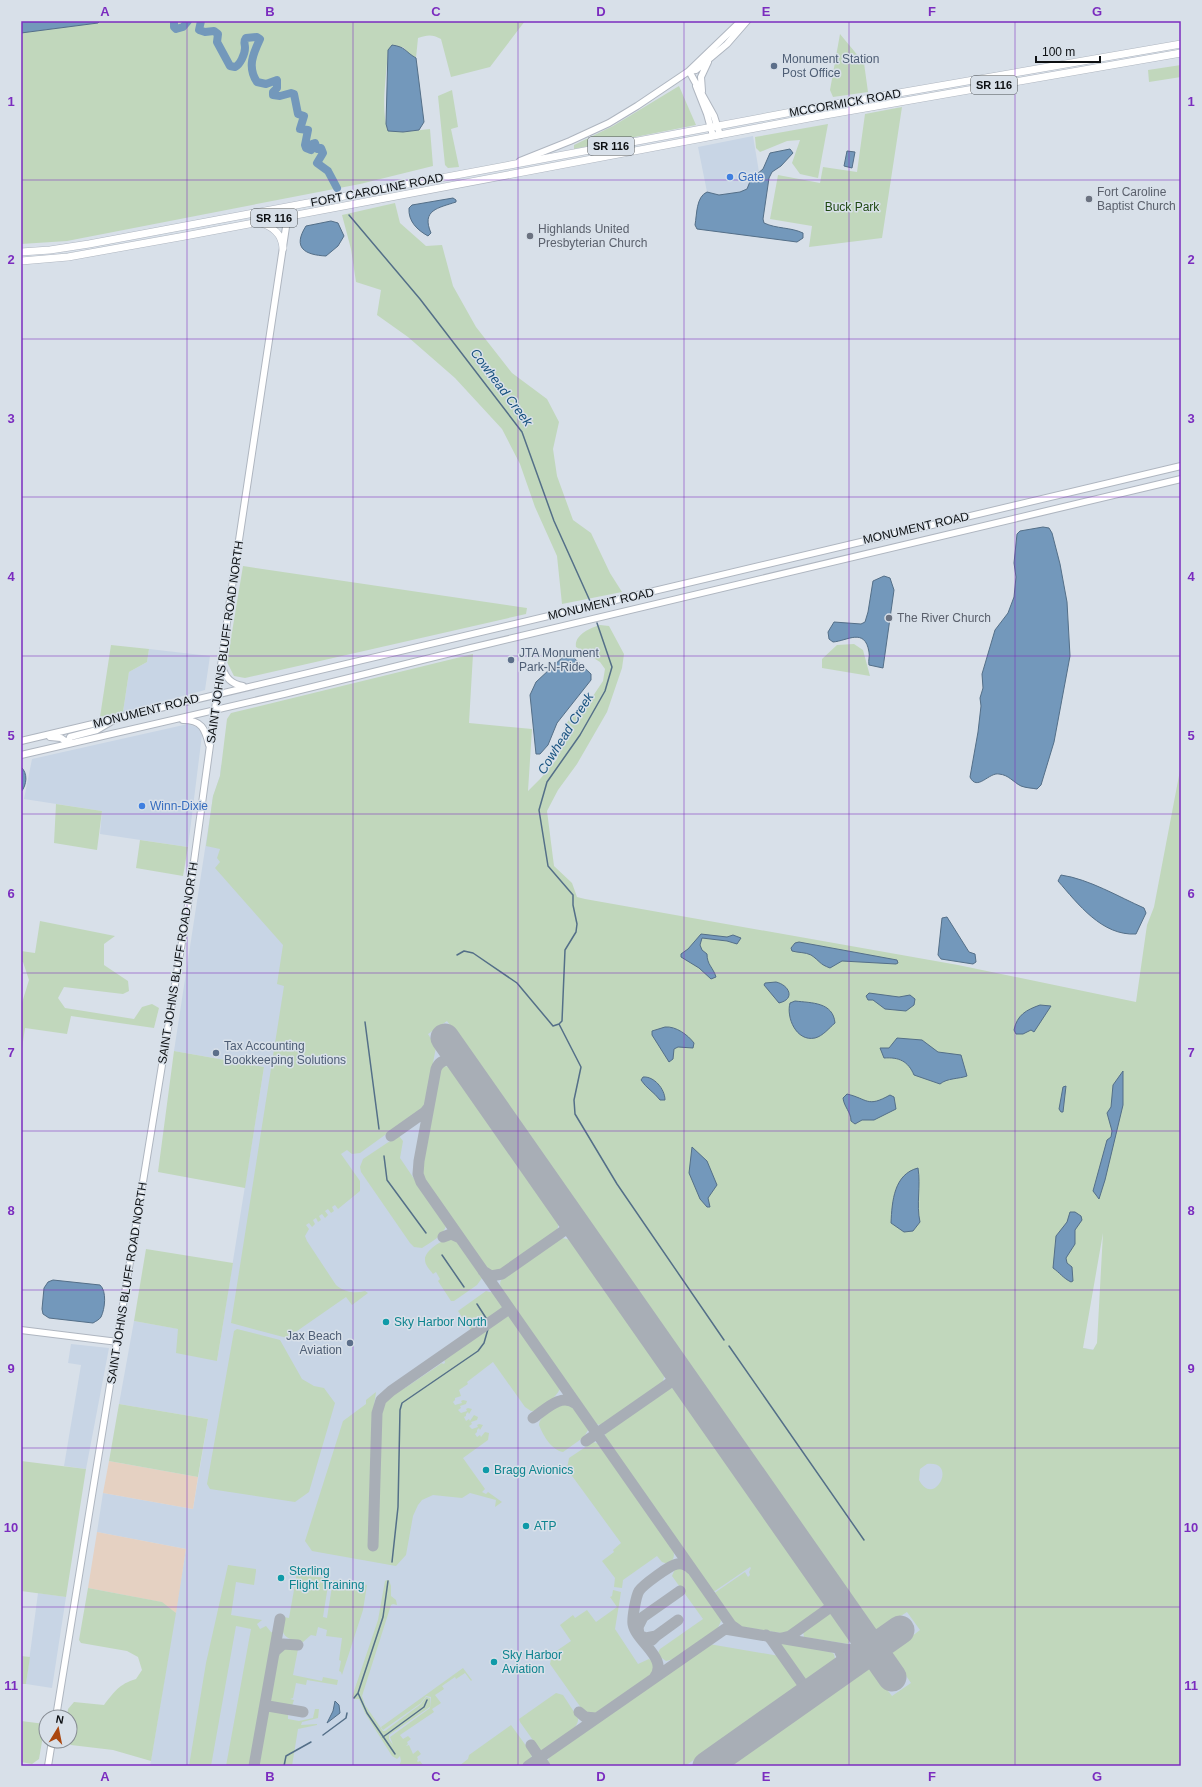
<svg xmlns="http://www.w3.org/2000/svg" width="1202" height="1787" viewBox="0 0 1202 1787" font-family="Helvetica,sans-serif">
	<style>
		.built { fill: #c8d5e5 }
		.industrial { fill: #e5d1c2 }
		.green { fill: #c1d7bc; fill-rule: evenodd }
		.water { fill: #7398bb; stroke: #546f88 }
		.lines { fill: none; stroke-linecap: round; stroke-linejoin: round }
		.stream { stroke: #546f88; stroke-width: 1.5 }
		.river { stroke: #7398bb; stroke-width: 8 }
		.taxiway { stroke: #a8aeb6; stroke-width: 11 }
		.runway { stroke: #a8aeb6; stroke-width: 29 }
		.secondary-casing { stroke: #afb6c0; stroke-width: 8 }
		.primary-casing { stroke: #afb6c0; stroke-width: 8 }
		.secondary { stroke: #fff; stroke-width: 6 }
		.primary { stroke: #fff; stroke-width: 7 }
		.grid { fill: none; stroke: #7b2cbf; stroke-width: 1; stroke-opacity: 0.55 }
		.service-dot { fill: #5c6f8a; stroke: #d8e0e9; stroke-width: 1.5 }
		.shop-dot { fill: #3f7fe0; stroke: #d8e0e9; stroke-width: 1.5 }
		.worship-dot { fill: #6b7280; stroke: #d8e0e9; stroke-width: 1.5 }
		.culture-dot { fill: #0f9aa8; stroke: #d8e0e9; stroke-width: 1.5 }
		.labels { text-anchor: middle; stroke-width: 3; stroke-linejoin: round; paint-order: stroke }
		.shield { fill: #d8e0e9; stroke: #494e52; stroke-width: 1 }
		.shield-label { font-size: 11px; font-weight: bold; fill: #0c0f12 }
		.service-label { font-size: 12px; fill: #4e5e75; stroke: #d8e0e9; text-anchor: start }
		.street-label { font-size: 12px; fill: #0c0f12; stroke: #d8e0e9 }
		.shop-label { font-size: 12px; fill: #366cbe; stroke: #d8e0e9; text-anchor: start }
		.worship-label { font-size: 12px; fill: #5b616d; stroke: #d8e0e9; text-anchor: start }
		.park-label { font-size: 12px; fill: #1f4912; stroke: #d8e0e9 }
		.culture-label { font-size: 12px; fill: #0d838f; stroke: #d8e0e9; text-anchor: start }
		.water-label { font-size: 13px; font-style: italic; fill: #16517f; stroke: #d8e0e9 }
		.neatline { fill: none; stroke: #7b2cbf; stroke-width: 1.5 }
		.grid-label { font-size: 13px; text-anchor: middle; font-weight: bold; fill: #7b2cbf }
	</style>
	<rect width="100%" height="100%" fill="#d8e0e9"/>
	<path class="built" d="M753,136L759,172L751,179L747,189L740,192L719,195L707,192L698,147Z
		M149,649L210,656L205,690L123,712L129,672L147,662Z
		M188,724L199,728L202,735L188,847L100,834L102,811L24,799L32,759Z
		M221,765L1083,1348L1097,1350L1049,1766H150L186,1549L97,1532L103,1493L193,1509L208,1419L119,1404L134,1321L179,1329L217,1361L264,1067L174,1051L213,797L220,776Z
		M71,1344L109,1348L86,1469L64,1466L81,1365L68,1363Z
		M38,1593L66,1597L52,1688L26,1684Z"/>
	<path class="industrial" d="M109,1461L198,1477L193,1509L103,1493Z
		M97,1532L186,1549L176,1613L161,1602L88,1588Z"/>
	<path class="green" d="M100,21H525L490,67L451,77L441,39C432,34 427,35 418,38L416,58L409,54L403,47L388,50C387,73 380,109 388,131L403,132L430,129L433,166L360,184L67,241L21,244V33L98,23Z
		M840,34L864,63L868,92L833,97L830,90Z
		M1181,65V77L1149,82L1148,70Z
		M679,86L696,125L574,149V145L613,126Z
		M452,90L458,127L451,129L459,167L448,168L445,165L438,96Z
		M902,107L882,238L809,247L812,226L770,219L778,175L820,183L823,167L857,172L865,114Z
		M828,124L818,178L800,174L792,163L800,140L787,141L760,152L756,148L755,137Z
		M395,203L400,223L426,246L442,245L453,286L476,327L512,373L547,399L559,422L553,449L557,476L573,520L591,533L610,573L622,592L562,604L557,556L535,507L520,464L502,429L455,378L408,337L377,315L381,290L356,282L351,249L342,215Z
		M243,566L527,608L526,614L245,678L234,676L227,662Z
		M600,625L609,626L624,654L622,668L607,712L577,764L558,790L547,811L554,866L572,883L577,897L585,899L958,965L1136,1002L1147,925L1154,907L1181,765V1766H728L867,1668L872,1670L892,1696L911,1683L892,1655L893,1651L920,1630L907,1612L879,1630L874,1629L447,1021L428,1034L436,1047L425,1106L360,1153L352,1154L347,1150L341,1154L360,1181V1191L338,1209L335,1205L332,1207L334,1211L331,1213L328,1209L325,1211L328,1215L325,1218L322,1214L319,1216L321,1220L318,1222L316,1218L313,1220L315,1224L312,1227L309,1223L306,1225L309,1229L305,1236L307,1241L336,1285C344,1292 355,1294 365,1291L368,1293L352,1305L346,1297L287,1338L231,1323L284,986L277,984L283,945L215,868L220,862L217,858L220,849L206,846L213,796L220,776L227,719L231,713L473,654L469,723L532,729L528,791L541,778L557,759L565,725L585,700L593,696L603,681L605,669L600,662L576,647C574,635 590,628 600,625ZM1103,1233L1097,1343L1093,1350L1083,1348ZM927,1464C959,1460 934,1509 919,1480L920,1469Z
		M854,644L863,650L870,676L822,668V659L837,645Z
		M111,645L149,649L147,662L129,672L123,712L100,717Z
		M56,804L102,811L97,850L54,843Z
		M140,840L188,847L183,876L136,868Z
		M40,921L115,936L104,944V965L128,981L129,991L123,994L64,987L58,998L65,1008L134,1019L142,1007L152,1004L159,1008L154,1028L71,1016L67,1034L25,1028L21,1055V1006L29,980L23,962H21V951L35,953Z
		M174,1051L264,1067L245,1188L158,1172Z
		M444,1066L451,1067L559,1222L557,1231L504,1268L493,1272L486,1268L480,1260L424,1180L422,1174L439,1069Z
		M399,1136L403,1141L400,1158L446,1226C443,1236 431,1242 422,1248L414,1247L410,1243L361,1172L360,1167L363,1159L396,1137Z
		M450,1238L457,1240L481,1274L482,1278L477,1285L454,1301H451L438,1281L440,1279L436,1272L433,1274C430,1270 425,1265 425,1260C424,1251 442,1240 450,1238Z
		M562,1238L571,1240L665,1373L663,1381L661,1385L604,1424C599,1426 595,1424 591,1420L503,1293C501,1288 499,1285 501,1280C506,1272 552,1242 562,1238Z
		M146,1249L233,1263L217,1361L176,1353L178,1329L134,1321Z
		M486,1291L494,1293L560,1388C558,1396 539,1413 531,1411C529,1410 527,1408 525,1407L493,1362L467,1382L468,1384L459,1390L461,1396L455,1398V1400L453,1402L455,1405L462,1403L461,1401L463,1400L467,1401L466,1404L460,1406L461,1408L458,1410L461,1413L467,1411L466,1409L468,1408L472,1409L469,1414L468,1412L466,1414V1416L464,1417L466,1421L469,1419L470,1421L474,1415L478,1417L477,1420L471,1422L472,1424L469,1426L472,1429L478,1427L477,1425L479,1424L483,1425L480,1430L479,1428L477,1430V1432L475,1434L477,1437L480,1435L481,1437L485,1432L489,1433L488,1440L463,1458L485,1489L482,1492L486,1494L488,1492L502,1502L495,1507L496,1500L470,1493L462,1498L433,1495L422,1500L418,1505L413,1516L406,1555L396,1566L312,1551L305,1541L343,1421L366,1404V1400L376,1392L373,1413L371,1546L377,1547L378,1451L382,1396L385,1391L399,1381L405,1388L442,1363L443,1364L445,1363L444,1358L475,1337L458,1311Z
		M237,1329L280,1340L302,1379L314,1386L324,1388L335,1403L309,1492L295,1502L210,1489L207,1484L234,1331Z
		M672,1388L676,1389L826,1603L823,1609L787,1634L737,1626L713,1594L745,1572L748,1577L750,1575L749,1572L751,1568L750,1567L712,1593L607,1441L605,1435L608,1430L663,1391Z
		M566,1402C576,1406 586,1420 588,1430L584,1437L563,1452C551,1450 543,1435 539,1425C540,1415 556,1405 566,1402Z
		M119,1404L208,1419L198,1477L109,1461Z
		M593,1442L600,1444L673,1549C675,1556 674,1560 668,1564L662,1562L657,1556L623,1580L622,1588L614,1587L615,1578L602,1561L614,1552L613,1550L621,1543L567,1469L569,1458Z
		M21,1461L86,1469L66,1597L21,1591Z
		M228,1565L256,1569V1571L254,1585L236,1582L231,1615L262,1620L257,1624L260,1629L266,1626L271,1632L274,1633L251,1766H226L251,1629L236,1626L211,1766H189L206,1663Z
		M682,1567C693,1573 719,1609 721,1621L717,1630L674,1659L666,1661L659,1656L658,1653L660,1649L703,1619L672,1576L675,1569Z
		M297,1573L329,1579L323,1617L327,1618L333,1580L367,1585L363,1610L342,1675L341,1672L339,1671L341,1661L339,1660L342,1638L326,1636L327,1630L318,1627L316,1636L311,1635L303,1642C285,1639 279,1636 284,1617L289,1618Z
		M387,1580H389L391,1586V1596L396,1600L397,1605L393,1604L391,1605L362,1696L365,1705L383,1731H385L421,1704L426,1697L430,1698V1707L389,1735V1739L393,1745L390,1737L430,1708L431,1697L426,1696L421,1703L383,1730L381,1727L463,1668L472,1680L471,1681L465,1673L456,1679L455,1677L442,1686L444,1689L435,1695L441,1703L432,1709L434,1712L400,1735L403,1739L408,1736L411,1739L407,1742L408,1744L406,1746L409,1745L413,1754L418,1750L421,1754L417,1757L418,1759L417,1761L418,1762L420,1761L423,1765L421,1766H399L401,1761L400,1756L397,1759L392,1756L365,1713L359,1699H355L352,1697L378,1620L385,1581Z
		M88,1588L162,1602L176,1613L151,1761L113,1750L71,1745L65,1741H70V1717H67L68,1709L74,1702L104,1705C114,1692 119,1684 136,1679L142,1670L138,1657L127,1651L81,1643L79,1640Z
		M613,1590L621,1592L615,1629L638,1664L649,1659L654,1663V1669L650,1676L597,1713L592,1714L584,1712L550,1664L552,1654L571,1641L560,1625L573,1615L575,1618L587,1610L596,1622L617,1607L610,1597L612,1596Z
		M831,1614H834L851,1639L848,1644L804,1637L803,1631L826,1615Z
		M783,1643L831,1652L834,1654L835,1659L807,1680L802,1677L783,1650L781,1645Z
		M709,1644L779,1656L797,1682V1688L685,1766H550L548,1761L550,1754Z
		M287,1648L298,1649L293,1675L322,1681L323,1677L338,1680L337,1685L307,1680L306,1685L296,1683L293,1698L290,1699L294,1700L292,1706L289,1707L272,1703L270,1697L278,1654L283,1649Z
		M21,1656L30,1657L26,1684H21Z
		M556,1693L563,1695L578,1718C580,1730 554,1743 544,1750H540L520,1722L519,1719Z
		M315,1709H319L318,1718L302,1722L301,1725L317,1724V1725L298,1729L292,1766H258L267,1714L269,1711L274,1710L288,1712V1719L299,1721L313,1718Z
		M21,1721L45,1724L39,1759L32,1764L21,1762Z
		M511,1725L532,1754L531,1760L522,1766H459L468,1759L469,1755Z"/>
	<path class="water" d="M21,21H100L98,23L21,33Z
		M392,45C406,47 404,51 416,58L424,122L419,130L403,132L388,131L386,124L388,50Z
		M790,149L793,153L781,166L772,172L769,178L763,219L764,223C777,229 790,227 803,233V238L797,242L697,229L695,225C697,214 696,197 707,192L719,195L740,192L747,189L751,179L763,169L770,153Z
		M847,151L855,152L852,168L844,166Z
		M453,198L456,200V202C438,208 421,210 431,233L428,236C417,230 408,221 409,208L412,205Z
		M331,221L338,223L344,236L338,246L326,256C305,255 292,248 306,226Z
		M1043,527L1049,528L1052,533L1060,564L1067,602L1070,656L1054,742L1041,785L1037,789C1032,788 1026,788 1021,786C1013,782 1009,775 999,774C989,772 977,792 970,777L978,732L981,706L980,698L983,688L982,674L995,630L1008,613L1014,597L1016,577L1014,563L1017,534L1020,531Z
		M884,576L890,578L894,590L883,668L869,665C868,660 870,656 869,652C865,627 847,641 833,642L829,639L828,632L834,622L861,624L865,622L868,612L873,581Z
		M565,655L574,658L591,674V680L557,723L548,745L540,754H536L530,695L536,682Z
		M21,767C28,773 27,785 21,792Z
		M1061,875C1089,879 1119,897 1144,908L1146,913L1136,934C1102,936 1078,904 1058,881Z
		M947,917L969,952L975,954L976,962L973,964L941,959L938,955L942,918Z
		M701,934L727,937L733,935L741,938L737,944L727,941L702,938L700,945L702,950L707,954C707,965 713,967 716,977L711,979L699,968L681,957V954L688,949Z
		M799,942L897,960L898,963L896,964L842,961L830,968C819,964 820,961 811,955C805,952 799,953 792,951L791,948L795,943Z
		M776,982C789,985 796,999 779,1003L764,985L765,983Z
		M869,993L899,997L910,995L915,999L914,1005L906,1011L885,1009L873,1000H868L866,996Z
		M795,1001C812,1003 833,1002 835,1023C829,1028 823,1036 815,1038C796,1042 786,1017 790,1003Z
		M1040,1005L1051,1006L1034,1032L1031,1030L1023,1034H1016L1014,1030C1017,1015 1026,1010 1040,1005Z
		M665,1027C676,1026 688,1035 694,1043L693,1048L678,1047L674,1049L673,1059L669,1062L652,1035V1031Z
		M897,1038L922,1040L938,1052L961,1055L967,1076C959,1079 947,1078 940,1084L914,1075C908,1061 899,1057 884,1058L880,1048H889Z
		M1123,1071V1105L1105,1180L1099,1199L1093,1191L1107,1140L1111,1137L1112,1131L1107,1113L1111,1107L1113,1085Z
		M643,1077C654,1076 665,1089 665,1100H660C654,1092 646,1088 641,1080Z
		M1066,1086L1063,1112H1061L1059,1109L1063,1087Z
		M847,1094C868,1099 867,1108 890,1095L894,1097L896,1109L874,1120H862L855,1124L851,1121C851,1112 844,1107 843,1098Z
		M692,1147L707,1161L717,1185L708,1198L710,1207H707L700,1199L689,1173Z
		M918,1168C921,1186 916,1204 920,1222L913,1231L904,1232L891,1223C892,1201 894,1174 918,1168Z
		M1070,1212H1075L1081,1216L1082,1220L1075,1230V1244L1066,1258L1067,1263L1072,1267L1073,1281L1071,1282C1063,1278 1060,1273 1053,1268L1056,1236L1067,1222Z
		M53,1280L100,1285C107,1291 105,1309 101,1317C99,1320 96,1321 93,1323L49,1318L43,1314L42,1309L44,1288L48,1282Z
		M335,1701L339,1705L340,1713L327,1723L333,1711Z"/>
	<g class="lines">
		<path class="stream" d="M349,215L420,299L522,432L554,521L590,601
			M457,955L464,951L473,953L517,983L553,1026L559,1024L562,1021L565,950L576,932L577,924L573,905V895L548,866L539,810L547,782L580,735L605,691L612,667L597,623
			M365,1022L379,1129
			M559,1024L581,1067L574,1100L575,1114L617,1184L724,1340
			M384,1156L387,1180L426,1233
			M442,1255L464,1287
			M477,1304L486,1318
			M729,1346L864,1540
			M392,1562L398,1507L400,1410L402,1403L478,1351L484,1343L488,1329
			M358,1693L367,1713L395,1754
			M354,1698L358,1693L383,1617L388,1581
			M323,1735L346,1718L347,1713
			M383,1737L424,1707L427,1700
			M284,1766L286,1756L311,1742"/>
		<path class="river" d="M174,21V27L176,29L183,27L188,21
			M201,21L199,30L205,32L214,31L218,34L217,42L230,66L235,67C240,65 245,54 245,48C245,43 243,42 246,38L257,37L260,39C253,54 247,67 257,82L266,84L277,80V88L273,92V95L280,96L291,93L294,94L298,114L304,116L300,129L308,130L305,145L306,148L311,150L312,144L315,143L317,149L321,148L323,153L317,163L328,171L337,188"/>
		<path class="taxiway" d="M463,1063C452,1059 441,1057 436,1069L419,1161L418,1174L421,1182L731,1625L738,1630
			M391,1136L425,1112L429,1107
			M443,1237L451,1234L460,1238
			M483,1271L491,1276L502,1274L575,1223
			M533,1418C545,1410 561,1392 576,1404
			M586,1441L681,1375
			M373,1546L377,1413L381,1400L391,1391L509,1309
			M766,1635L771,1639L802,1683L804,1690L799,1701
			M656,1636L646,1638L639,1635L638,1627L643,1617L680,1591
			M782,1638L790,1636L839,1601
			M652,1640L656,1636L678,1620
			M838,1648L842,1656L843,1670
			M274,1654L275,1651L283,1644L298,1645
			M654,1678C670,1659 636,1642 633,1624C632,1618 636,1596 639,1591C643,1585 670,1565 677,1564C683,1563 687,1565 691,1569
			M264,1709L268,1706L303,1712
			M579,1712L585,1717L596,1718
			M531,1745L545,1766
			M254,1766L280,1619
			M528,1766L725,1629L850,1650L868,1642"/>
		<path class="runway" d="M445,1038L892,1677
			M707,1766L900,1630"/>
		<defs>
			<path id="secondary" d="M689,71L696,70L727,44L747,21
				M689,71L714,116L720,135
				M696,86L707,114L713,136
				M702,91L701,77L708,62
				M520,161L570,141L609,123L637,106L689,71L741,21
				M222,667C226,678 231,684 243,686
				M183,720C202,720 205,729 209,745
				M50,737L61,738L68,743
				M21,741L1181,466
				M68,743L70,737L97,730L114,720
				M21,755L284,694L471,648L1181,479
				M21,1330L118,1342
				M56,1717L188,905L230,600L289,207
				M48,1766L52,1741"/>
			<path id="primary" d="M258,222C272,226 282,233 283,248
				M21,252L50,250L89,244L824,106L1181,44
				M21,261L68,257L185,236L825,115L1181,53"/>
		</defs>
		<use href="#secondary" class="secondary-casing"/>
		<use href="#primary" class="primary-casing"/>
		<use href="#secondary" class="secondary"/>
		<use href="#primary" class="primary"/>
	</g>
	<path class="grid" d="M187,21V1766M353,21V1766M518,21V1766M684,21V1766M849,21V1766M1015,21V1766M21,180H1181M21,339H1181M21,497H1181M21,656H1181M21,814H1181M21,973H1181M21,1131H1181M21,1290H1181M21,1448H1181M21,1607H1181"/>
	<g class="service-dot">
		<circle cx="774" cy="66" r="4"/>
		<circle cx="511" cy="660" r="4"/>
		<circle cx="216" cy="1053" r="4"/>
		<circle cx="350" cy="1343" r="4"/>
	</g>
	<g class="shop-dot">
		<circle cx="730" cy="177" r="4"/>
		<circle cx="142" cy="806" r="4"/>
	</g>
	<g class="worship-dot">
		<circle cx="1089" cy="199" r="4"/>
		<circle cx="530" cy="236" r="4"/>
		<circle cx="889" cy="618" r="4"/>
	</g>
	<g class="culture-dot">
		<circle cx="386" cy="1322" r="4"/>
		<circle cx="486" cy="1470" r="4"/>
		<circle cx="526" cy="1526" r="4"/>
		<circle cx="281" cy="1578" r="4"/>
		<circle cx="494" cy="1662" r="4"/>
	</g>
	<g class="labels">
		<g class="shield">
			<rect x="971" y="76" width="46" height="18" rx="3"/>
			<rect x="588" y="137" width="46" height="18" rx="3"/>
			<rect x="251" y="209" width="46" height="18" rx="3"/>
		</g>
		<g class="shield-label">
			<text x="994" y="89">SR 116</text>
			<text x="611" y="150">SR 116</text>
			<text x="274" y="222">SR 116</text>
		</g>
		<g class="service-label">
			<text x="782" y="63">Monument Station<tspan x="782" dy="14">Post Office</tspan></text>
			<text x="519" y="657">JTA Monument<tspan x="519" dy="14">Park-N-Ride</tspan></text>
			<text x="224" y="1050">Tax Accounting<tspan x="224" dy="14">Bookkeeping Solutions</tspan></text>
			<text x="342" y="1340" text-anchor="end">Jax Beach<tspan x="342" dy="14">Aviation</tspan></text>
		</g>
		<g class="street-label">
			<text transform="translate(845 103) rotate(-10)" y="4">MCCORMICK ROAD</text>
			<text transform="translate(377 190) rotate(-11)" y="4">FORT CAROLINE ROAD</text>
			<text transform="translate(916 528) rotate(-13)" y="4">MONUMENT ROAD</text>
			<text transform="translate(601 604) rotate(-13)" y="4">MONUMENT ROAD</text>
			<text transform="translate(225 642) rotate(-82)" y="4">SAINT JOHNS BLUFF ROAD NORTH</text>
			<text transform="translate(146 711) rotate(-14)" y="4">MONUMENT ROAD</text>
			<text transform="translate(178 963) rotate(-81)" y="4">SAINT JOHNS BLUFF ROAD NORTH</text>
			<text transform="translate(127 1283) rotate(-81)" y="4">SAINT JOHNS BLUFF ROAD NORTH</text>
		</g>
		<g class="shop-label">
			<text x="738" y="181">Gate</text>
			<text x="150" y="810">Winn-Dixie</text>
		</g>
		<g class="worship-label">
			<text x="1097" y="196">Fort Caroline<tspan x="1097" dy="14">Baptist Church</tspan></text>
			<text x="538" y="233">Highlands United<tspan x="538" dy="14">Presbyterian Church</tspan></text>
			<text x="897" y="622">The River Church</text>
		</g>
		<g class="park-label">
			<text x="852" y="211">Buck Park</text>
		</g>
		<g class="culture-label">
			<text x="394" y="1326">Sky Harbor North</text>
			<text x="494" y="1474">Bragg Avionics</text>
			<text x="534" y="1530">ATP</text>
			<text x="289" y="1575">Sterling<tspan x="289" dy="14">Flight Training</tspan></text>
			<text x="502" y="1659">Sky Harbor<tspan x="502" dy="14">Aviation</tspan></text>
		</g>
		<g class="water-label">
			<text transform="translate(502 387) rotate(53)" y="5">Cowhead Creek</text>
			<text transform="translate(565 733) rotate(-58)" y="5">Cowhead Creek</text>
		</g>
	</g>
	<rect width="1202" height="1787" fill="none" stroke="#d8e0e9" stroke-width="44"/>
	<g transform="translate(58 1729) rotate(10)"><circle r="19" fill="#d8e0e9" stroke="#868c93"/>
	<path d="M0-3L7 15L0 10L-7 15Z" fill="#ab4710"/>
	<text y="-6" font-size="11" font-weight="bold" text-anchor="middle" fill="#0c0f12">N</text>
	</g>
	<path d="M1036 56v6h64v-6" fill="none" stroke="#0c0f12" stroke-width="2"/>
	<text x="1042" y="56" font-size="12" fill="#0c0f12" stroke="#d8e0e9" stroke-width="3" paint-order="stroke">100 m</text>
	<rect x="22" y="22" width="1158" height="1743" class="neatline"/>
	<g class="grid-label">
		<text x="105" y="16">A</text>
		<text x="270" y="16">B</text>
		<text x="436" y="16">C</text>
		<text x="601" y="16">D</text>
		<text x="766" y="16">E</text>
		<text x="932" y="16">F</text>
		<text x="1097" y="16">G</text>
		<text x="11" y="106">1</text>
		<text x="1191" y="106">1</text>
		<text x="11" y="264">2</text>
		<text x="1191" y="264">2</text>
		<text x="11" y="423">3</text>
		<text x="1191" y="423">3</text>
		<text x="11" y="581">4</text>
		<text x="1191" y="581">4</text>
		<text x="11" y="740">5</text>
		<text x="1191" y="740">5</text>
		<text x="11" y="898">6</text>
		<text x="1191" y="898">6</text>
		<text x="11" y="1057">7</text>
		<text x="1191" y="1057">7</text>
		<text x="11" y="1215">8</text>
		<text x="1191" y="1215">8</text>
		<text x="11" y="1373">9</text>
		<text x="1191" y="1373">9</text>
		<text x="11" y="1532">10</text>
		<text x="1191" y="1532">10</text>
		<text x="11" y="1690">11</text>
		<text x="1191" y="1690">11</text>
		<text x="105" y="1781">A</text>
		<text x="270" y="1781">B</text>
		<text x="436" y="1781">C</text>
		<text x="601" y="1781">D</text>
		<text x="766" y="1781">E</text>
		<text x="932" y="1781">F</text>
		<text x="1097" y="1781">G</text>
	</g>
</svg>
